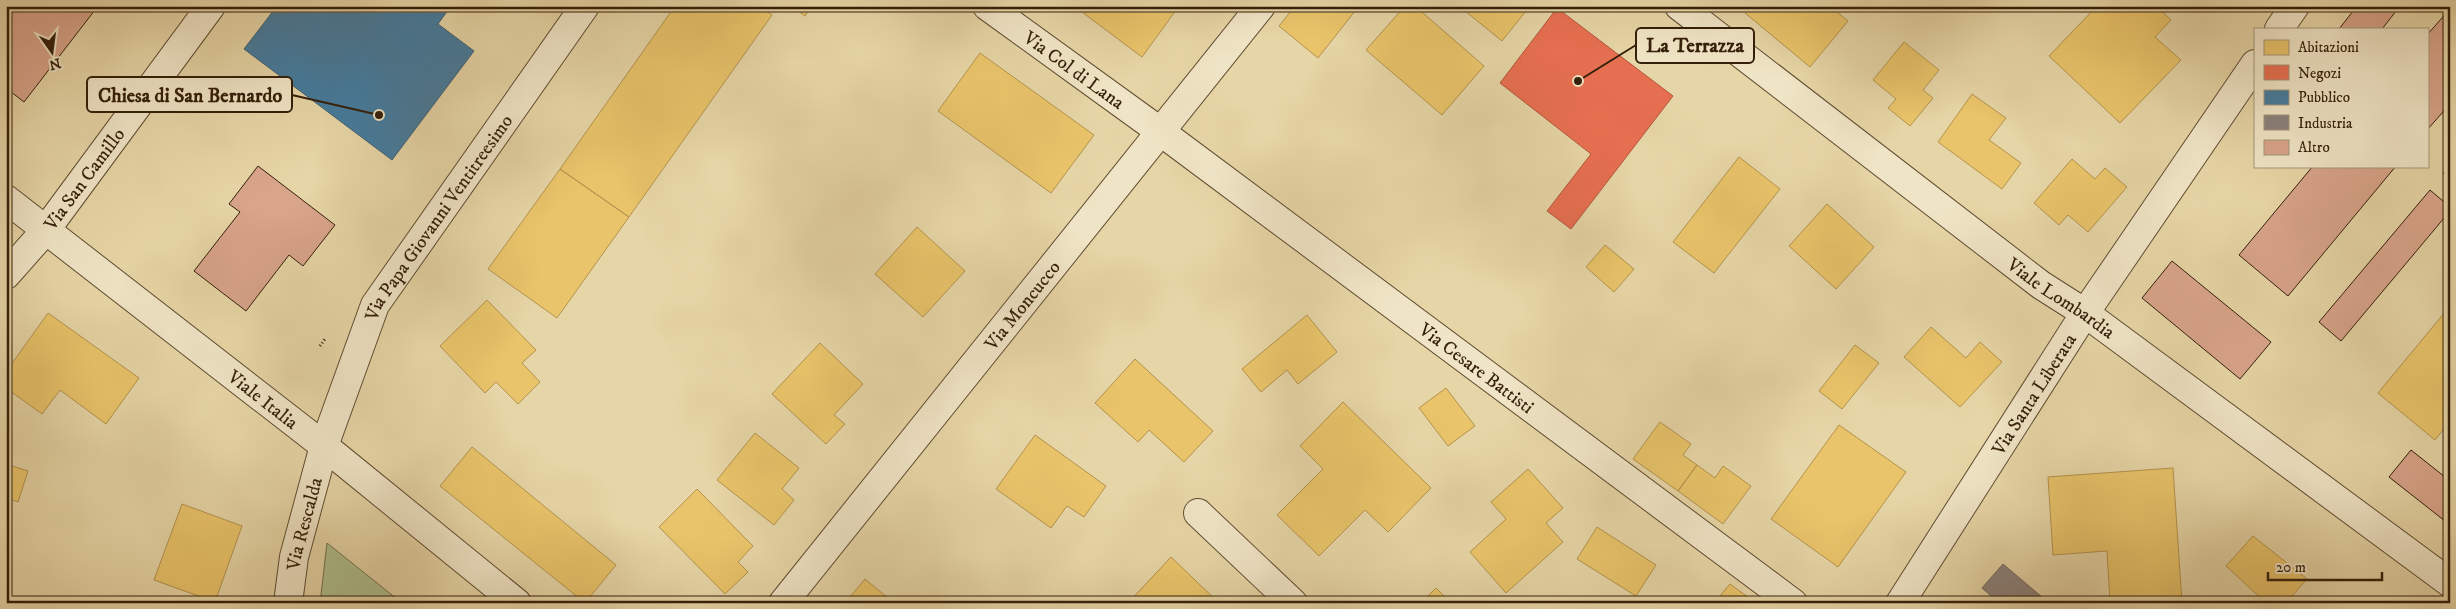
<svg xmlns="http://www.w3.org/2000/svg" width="2456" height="609" viewBox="0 0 2456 609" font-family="'IM FELL DW Pica',serif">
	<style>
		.green { fill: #aebe8c; stroke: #716e4b }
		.homes { fill: #e9c46a; stroke: #b3924d }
		.shops { fill: #e76f51; stroke: #b1573c }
		.public { fill: #457b9d; stroke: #405f71 }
		.industry { fill: #8a817c; stroke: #70645a }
		.building { fill: #d8a48a; stroke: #341f0a }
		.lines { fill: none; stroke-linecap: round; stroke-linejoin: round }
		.minor-casing { stroke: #604c31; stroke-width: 30 }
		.path { stroke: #341f0a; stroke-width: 3; stroke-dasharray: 1 2.5; stroke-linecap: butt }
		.minor { stroke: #efe4c5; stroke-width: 28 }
		.labels { text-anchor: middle; stroke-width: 5; stroke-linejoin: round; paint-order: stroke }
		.street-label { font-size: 19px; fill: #341f0a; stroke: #efe4c5 }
		.leader { fill: none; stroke: #341f0a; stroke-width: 2 }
		.callout-dot { fill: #341f0a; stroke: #efe4c5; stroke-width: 2 }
		.callout { fill: #efe4c5; stroke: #341f0a; stroke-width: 2 }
		.callout-label { font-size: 20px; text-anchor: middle; font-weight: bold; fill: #341f0a }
	</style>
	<rect width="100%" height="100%" fill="#e6d5a6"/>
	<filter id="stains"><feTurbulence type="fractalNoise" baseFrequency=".004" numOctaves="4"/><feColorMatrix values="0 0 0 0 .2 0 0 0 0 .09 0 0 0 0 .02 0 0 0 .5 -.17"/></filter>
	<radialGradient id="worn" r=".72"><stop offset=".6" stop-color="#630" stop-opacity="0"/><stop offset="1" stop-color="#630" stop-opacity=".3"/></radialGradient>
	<path class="green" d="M327,543L402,603H320Z"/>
	<path class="homes" d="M675,6H759L772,15L629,217L560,169Z
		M791,6H812L805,16Z
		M1074,6H1179L1142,57Z
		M1295,6H1359L1318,58L1279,26Z
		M1405,6H1415L1484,66L1442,115L1366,50Z
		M1459,6H1530L1502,41Z
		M1751,6H1830L1848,21L1810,67L1745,13Z
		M2097,6H2156L2171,20L2155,37L2181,60L2120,123L2049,56Z
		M1904,42L1939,70L1923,90L1933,98L1910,126L1888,108L1896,99L1873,80Z
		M980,53L1094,135L1051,193L938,111Z
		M1972,94L2006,118L1989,140L2021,163L2002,189L1938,142Z
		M1739,157L1780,189L1714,273L1673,242Z
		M2072,159L2095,179L2105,168L2127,187L2088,232L2068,215L2059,225L2034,203Z
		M560,169L629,217L557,318L488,269Z
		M1827,204L1874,247L1836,289L1789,246Z
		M917,227L965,271L923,317L875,274Z
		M1605,245L1634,269L1614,292L1586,267Z
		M487,300L536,350L522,363L540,382L518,404L496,382L485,393L440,346Z
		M2450,306V421L2435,440L2378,393Z
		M48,313L139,378L106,424L60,390L42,414L6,388V372Z
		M1307,315L1337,352L1298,384L1287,370L1261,392L1242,369Z
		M1931,327L1966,358L1980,342L2002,362L1960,407L1904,357Z
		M820,343L863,384L834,415L845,424L826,444L772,394Z
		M1855,345L1879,363L1842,409L1819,391Z
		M1135,359L1213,431L1184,462L1149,430L1138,442L1095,403Z
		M1446,388L1475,426L1448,446L1419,408Z
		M1343,402L1431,488L1388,532L1365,510L1319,556L1277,515L1323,469L1300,446Z
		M1660,422L1691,444L1683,455L1697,465L1678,491L1633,459Z
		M1839,425L1906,472L1838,567L1771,519Z
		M755,433L799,468L782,489L794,500L774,525L717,480Z
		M1035,435L1106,486L1084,517L1067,506L1051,528L996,489Z
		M472,447L616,565L585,603L440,486Z
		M6,464L28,471L18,502L6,498Z
		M1697,465L1715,478L1723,466L1751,486L1723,524L1678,491Z
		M2173,468L2182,603H2110L2107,551L2053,555L2048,477Z
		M1528,469L1563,508L1546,523L1563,542L1506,593L1470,552L1506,519L1491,502Z
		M697,489L753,546L738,562L748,572L725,594L659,527Z
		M182,504L242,526L215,602L154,580Z
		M1597,527L1656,565L1636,596L1577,559Z
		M2253,536L2307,579L2286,603H2266L2226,566Z
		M1171,557L1219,603H1128Z
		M865,579L894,603H845Z
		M1730,584L1756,603H1714Z
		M1436,588L1451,603H1421Z"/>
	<path class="shops" d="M1557,8L1673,96L1571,229L1547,211L1591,154L1500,83Z"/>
	<path class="public" d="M277,6H451L438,24L474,51L392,160L244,49Z"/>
	<path class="industry" d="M2003,564L2049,603H1999L1982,588Z"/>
	<path class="building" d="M6,6H98L24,102L6,88Z
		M2357,6H2400L2382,29H2339Z
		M2448,11L2450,13V104L2427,130V35Z
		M258,166L335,225L303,266L289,255L246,311L194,271L240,212L229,204Z
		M2313,166H2396L2288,296L2239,255Z
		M2450,166V179L2443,173Z
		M2430,190L2450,207V211L2341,341L2319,322Z
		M2172,261L2271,342L2240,379L2142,298Z
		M2411,450L2450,481V525L2389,477Z"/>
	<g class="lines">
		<defs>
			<g id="minor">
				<path id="s1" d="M987,6L1161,132L1793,603"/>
				<path id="s2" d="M1679,6L2041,285L2085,313L2450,583"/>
				<path d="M2279,29L2295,6"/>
				<path id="s3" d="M6,199L324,446L517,603"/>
				<path id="s4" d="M6,275L45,231L211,6"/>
				<path d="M1198,513L1293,603"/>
				<path id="s5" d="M288,603L294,557L324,446L375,305L585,6"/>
				<path id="s6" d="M783,603L1261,6"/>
				<path id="s7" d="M1900,603L2085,313L2255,64"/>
			</g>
		</defs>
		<use href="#minor" class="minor-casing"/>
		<path class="path" d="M320,346L325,339"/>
		<use href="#minor" class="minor"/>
	</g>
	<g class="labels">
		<g class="street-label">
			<text dy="7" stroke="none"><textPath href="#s1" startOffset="108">Via Col di Lana</textPath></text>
			<text dy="7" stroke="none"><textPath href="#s4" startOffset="124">Via San Camillo</textPath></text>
			<text dy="7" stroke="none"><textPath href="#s5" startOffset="419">Via Papa Giovanni Ventitreesimo</textPath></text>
			<text dy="7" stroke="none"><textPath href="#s2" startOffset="481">Viale Lombardia</textPath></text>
			<text dy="7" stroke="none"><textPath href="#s6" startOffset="382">Via Moncucco</textPath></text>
			<text dy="7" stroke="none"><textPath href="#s1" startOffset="609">Via Cesare Battisti</textPath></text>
			<text dy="7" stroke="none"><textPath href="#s7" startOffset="248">Via Santa Liberata</textPath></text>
			<text dy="7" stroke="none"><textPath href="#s3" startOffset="326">Viale Italia</textPath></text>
			<text dy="7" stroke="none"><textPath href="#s5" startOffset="81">Via Rescalda</textPath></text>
		</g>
	</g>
	<path class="leader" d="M1578 81L1636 45M379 115L292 95"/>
	<g class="callout-dot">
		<circle cx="1578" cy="81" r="5"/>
		<circle cx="379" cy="115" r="5"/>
	</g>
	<g class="callout">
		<rect x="1636" y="28" width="118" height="35" rx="5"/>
		<rect x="87" y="77" width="205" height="35" rx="5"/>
	</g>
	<g class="callout-label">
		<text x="1695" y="52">La Terrazza</text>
		<text x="190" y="102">Chiesa di San Bernardo</text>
	</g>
	<rect width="2456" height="609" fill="none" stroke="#e6d5a6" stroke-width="25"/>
	<rect x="8" y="8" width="2441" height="594" fill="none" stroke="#341f0a" stroke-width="2.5"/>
	<rect x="12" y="12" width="2431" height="584" fill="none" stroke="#341f0a"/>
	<rect x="2254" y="28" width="175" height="140" fill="#efe4c5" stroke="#a4957a"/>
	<rect x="2264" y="40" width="25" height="15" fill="#e9c46a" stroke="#a4957a"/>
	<text x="2298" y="52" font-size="15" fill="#341f0a">Abitazioni</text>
	<rect x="2264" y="65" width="25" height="15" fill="#e76f51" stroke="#a4957a"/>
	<text x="2298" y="78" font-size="15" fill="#341f0a">Negozi</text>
	<rect x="2264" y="90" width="25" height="15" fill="#457b9d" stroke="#a4957a"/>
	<text x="2298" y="102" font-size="15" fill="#341f0a">Pubblico</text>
	<rect x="2264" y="115" width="25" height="15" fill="#8a817c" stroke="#a4957a"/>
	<text x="2298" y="128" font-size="15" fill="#341f0a">Industria</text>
	<rect x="2264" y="140" width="25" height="15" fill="#d8a48a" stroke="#a4957a"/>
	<text x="2298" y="152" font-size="15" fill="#341f0a">Altro</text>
	<g transform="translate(52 52) rotate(166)" stroke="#efe4c5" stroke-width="4" paint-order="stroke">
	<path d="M0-4L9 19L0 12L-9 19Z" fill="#341f0a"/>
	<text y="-8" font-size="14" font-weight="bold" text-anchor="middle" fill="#341f0a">N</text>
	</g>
	<path d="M2268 572v8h114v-8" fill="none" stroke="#341f0a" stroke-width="2.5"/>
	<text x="2276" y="572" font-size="15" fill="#341f0a" stroke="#efe4c5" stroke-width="4" paint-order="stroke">20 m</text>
	<rect width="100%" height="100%" filter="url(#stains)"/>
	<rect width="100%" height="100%" fill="url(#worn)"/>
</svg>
